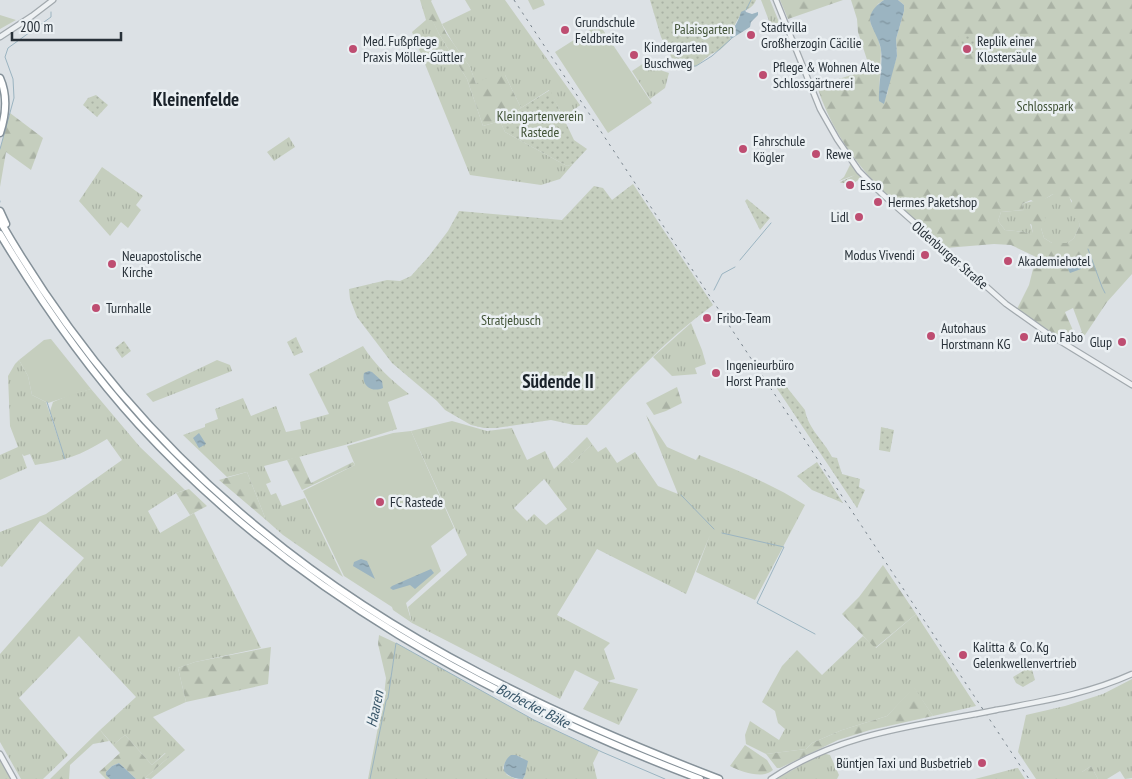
<svg xmlns="http://www.w3.org/2000/svg" width="1132" height="779" viewBox="0 0 1132 779" font-family="'PT Sans Narrow',sans-serif">
	<style>
		.grass { fill: url(#grass-tufts); fill-rule: evenodd }
		.forest { fill: url(#forest-firs); fill-rule: evenodd }
		.park { fill: url(#park-dots) }
		.pitch { fill: #c5cebe }
		.water { fill: url(#water-ripples) }
		.lines { fill: none; stroke-linecap: round; stroke-linejoin: round }
		.stream { stroke: #9bb4c1; stroke-width: 1 }
		.minor-casing { stroke: #a2a9ae; stroke-width: 7 }
		.highway-casing { stroke: #859199; stroke-width: 9 }
		.minor { stroke: #eef1f3; stroke-width: 4.5 }
		.highway { stroke: #fff; stroke-width: 6 }
		.rail { stroke: #78838c; stroke-width: 1; stroke-dasharray: 2.5 5; stroke-linecap: butt }
		.minor-bridge-casing { stroke: #a2a9ae; stroke-width: 7; stroke-linecap: butt }
		.minor-bridge { stroke: #eef1f3; stroke-width: 4.5 }
		.poi-dot { fill: #be4d71; stroke: #ebf0f3; stroke-width: 2 }
		.labels { text-anchor: middle; stroke-width: 5; stroke-linejoin: round; paint-order: stroke }
		.poi-label { font-size: 14px; fill: #283139; stroke: #ebf0f3; text-anchor: start }
		.park-label { font-size: 14px; fill: #415337; stroke: #ebf0f3 }
		.street-label { font-size: 14px; fill: #283139; stroke: #ebf0f3 }
		.water-label { font-size: 15px; font-style: italic; fill: #375568; stroke: #ebf0f3 }
		.district-label { font-size: 19px; font-weight: bold; fill: #1a222a; stroke: #ebf0f3 }
	</style>
	<defs>
		<pattern id="grass-tufts" width="24" height="20" patternUnits="userSpaceOnUse" patternTransform="scale(1.25)"><rect width="24" height="20" fill="#c5cebe"/><path d="M3 7l-1-3M5 7V3M7 7l1-3M15 17l-1-3M17 17v-4M19 17l1-3" fill="none" stroke="#a9b1a4"/></pattern>
		<pattern id="forest-firs" width="22" height="20" patternUnits="userSpaceOnUse" patternTransform="scale(1.25)"><rect width="22" height="20" fill="#c5cebe"/><path d="M5 1l3.5 6h-7zM16 11l3.5 6h-7z" fill="#a9b1a4"/></pattern>
		<pattern id="park-dots" width="8" height="8" patternUnits="userSpaceOnUse" patternTransform="scale(1.25)"><rect width="8" height="8" fill="#c5cebe"/><path d="M2 2h.1M6 6h.1" fill="none" stroke="#a9b1a4" stroke-width="1.8" stroke-linecap="round"/></pattern>
		<pattern id="water-ripples" width="26" height="14" patternUnits="userSpaceOnUse" patternTransform="scale(1.25)"><rect width="26" height="14" fill="#9bb4c1"/><path d="M2 4q2-2 4 0t4 0M15 11q2-2 4 0t4 0" fill="none" stroke="#7e939e"/></pattern>
	</defs>
	<rect width="100%" height="100%" fill="#dce1e5"/>
	<path class="grass" d="M465,0H505L580,105L564,118L549,90L521,108L505,75L476,84L470,67L453,43L442,24L471,10Z
		M761,0H770L779,22L771,26Z
		M0,15L16,20L0,29Z
		M432,19L439,34L467,79L483,126L500,121L505,132L567,166L573,164L560,179L541,185L470,175L412,32L426,20Z
		M650,59L657,69L669,73L665,88L650,99L632,71Z
		M289,137L295,147L274,161L267,152Z
		M852,161L859,171L856,174L857,173L861,178L854,183H841L840,182L855,175L839,181L844,177Z
		M102,167L143,196L136,205L141,210L128,228L121,222L110,236L79,201Z
		M1053,194L1069,196L1080,225L1074,238L1068,243H1052L1044,238L1041,228L1030,224L1034,236L1024,232L1005,230L998,221L1001,212L1024,210L1022,204C1032,200 1045,201 1053,194Z
		M691,323L702,350L706,364L695,368L697,374L672,376L653,357Z
		M363,346C375,365 391,380 409,394L388,402L397,429L345,445L264,466L271,482L266,484L271,495L276,493L282,506L305,498L343,577L283,535L266,520L247,472L227,477L183,435L205,427V424L218,419L215,409L243,398L251,416L276,406L286,432L301,429L300,422L329,414L309,374Z
		M19,360L28,376L32,395L46,402L64,456L50,411L53,402L72,394L91,389L140,447L185,490L176,493L148,511L160,533L194,513L261,648L195,662L178,668L186,702L153,717L185,750L151,779L145,778L169,757L165,753L152,765L125,735L113,745L100,730L136,697L79,636L19,698L68,755L43,779H21L0,742V654L84,558L40,521L2,567L0,566V532L46,514L122,460L107,439C79,456 67,460 35,465L30,454L24,456L22,454L27,468L0,480V455L18,447L10,426L8,376L15,364Z
		M217,360L230,365L232,371L153,402L146,394Z
		M646,415L667,447L696,460L699,455C735,469 772,484 805,505L755,600L696,572L710,535L686,594L597,549L557,615L610,643L604,649L615,679L607,681L638,689L619,725L583,709L599,682L575,670L560,699L412,623L408,607L467,555L411,431L452,421L487,431L512,428L527,460L545,451L554,469L567,457L572,463L592,444L598,452L606,447L617,463L635,452L658,486L678,494ZM544,479L567,509L546,525L534,514L527,521L514,508Z
		M916,614L976,706L933,716L914,688L887,716L842,730L812,743L806,749L766,754L746,744L745,735L750,721L779,740L785,729L778,723L775,711L762,702L782,666L797,650L822,675L863,636L876,648Z
		M396,643L534,720L599,751L593,763L597,779H523L525,775L523,758C512,753 507,756 503,768L507,775L516,779H368L384,696L388,697Z
		M1132,679V778L1125,779L1120,771L1107,779H1098L1091,766L1082,772V779H1036L1018,752L1026,715L1065,706L1103,694Z
		M822,753L830,755L839,775L837,779H777Z
		M0,759L11,779H0Z
		M1018,768L1025,779H975L1017,768Z"/>
	<path class="forest" d="M420,0H432L431,1L446,33L470,67L476,84L480,81L502,72L505,75L521,108L500,121L483,126L467,79L439,34L432,20H426Z
		M780,0H843L788,19Z
		M851,0H884L878,4L872,13L870,20L872,27L877,34L881,50L879,97L887,95L890,78L897,56L896,39L904,11V5L898,0H1132V274L1107,302L1085,335L1072,343L1053,333L1017,309L1029,285L1036,257L1011,245L994,244L946,248C890,201 840,158 817,86L870,69L858,32L857,19ZM1053,194C1059,198 1063,200 1069,197L1072,201L1069,208L1070,215L1077,219L1080,225L1074,238L1068,243H1052L1044,238L1041,228L1046,219L1041,212L1034,211L1030,215L1033,235L1024,232L1005,230L998,221L1001,212L1024,210L1022,204L1031,200L1037,204ZM1073,308L1082,332L1075,335L1065,312Z
		M10,113L43,138L31,170L6,152L0,187V149Z
		M677,387L682,403L666,411L654,415L646,403Z
		M587,437L592,444L572,463L567,457Z
		M299,456L311,483L353,462L355,465L302,490L287,460Z
		M247,472L266,520L219,480Z
		M189,489L207,506L190,515L176,493Z
		M883,565L916,614L875,648L842,614L859,597Z
		M379,635L396,643L388,698L384,696L386,678L378,644Z
		M271,647L268,684L186,702L178,668L195,662Z
		M914,687L933,716L870,730L838,740L780,768H777L766,754L806,749L812,743L842,730L887,716Z
		M100,730L109,741L93,744L70,765L69,779H50Z
		M125,735L152,765L166,753L169,757L145,778L146,779H136L119,763L112,766L106,772V775L110,779H106L99,772L120,753L113,745Z
		M745,745L767,760L773,770C763,779 744,773 730,766Z
		M1091,766L1098,779H1082V772Z"/>
	<path class="park" d="M650,0H756C755,2 754,5 751,7C748,10 743,10 741,14C737,20 732,30 730,37L731,39L720,50L711,54L696,66H676L661,37Z
		M957,33L977,39L985,43C981,48 974,54 967,54Z
		M550,90L574,140L587,149L573,164L567,166L505,132L500,121Z
		M96,95L108,105L97,117L83,105L88,98Z
		M633,184L713,305C666,339 627,382 587,425H574L551,420L496,428H484L471,425L445,410L437,401L392,363L357,317L350,299L349,289L387,280L400,281L411,276L429,256L448,231L459,211L562,220L594,186L603,188L612,200Z
		M747,199L770,218L760,230L745,201Z
		M296,337L303,352L294,356L287,342Z
		M124,341L131,351L122,358L115,348Z
		M782,384L785,385L805,410C808,429 825,442 832,457L837,458L842,474L860,479L859,487L865,490L857,508L776,387Z
		M881,427L894,430L890,452L879,450Z
		M817,462L843,503L812,490L797,476Z
		M1031,666L1035,680L1023,687L1016,683L1013,677Z"/>
	<path class="pitch" d="M528,0H543L545,5L533,10Z
		M599,24L652,103L608,133L555,52Z
		M50,339H51L91,389L48,403L32,395L28,376L19,360L44,340Z
		M411,431L454,528L431,546L441,571L406,603L412,623L393,610L392,607L344,576L303,491L355,465L347,446L393,433Z"/>
	<path class="water" d="M884,0H898L904,5V11L896,39L897,56L884,104L879,101C878,85 883,67 881,50C880,39 869,25 870,18C871,10 878,4 884,0Z
		M745,10L746,12L752,14L758,12V15L751,22L750,27L731,39L729,33C734,29 739,20 741,12Z
		M1074,262L1081,265V269L1070,273L1065,263Z
		M369,371L372,372L382,381L383,388C372,393 361,386 364,373Z
		M199,433L206,444L199,448L193,438Z
		M361,559L367,561L375,579L353,566L354,562Z
		M431,569L434,573L415,589L410,585L393,590L390,588L392,586Z
		M511,755H516L528,761L525,775L523,779C515,779 509,777 504,771C503,764 506,759 511,755Z
		M119,763L136,779H110L106,775V772L112,766Z"/>
	<g class="lines">
		<path class="stream" d="M746,10L751,0
			M676,67L696,66L712,56L731,39
			M0,149L14,98L13,79L5,57L8,48L51,17V12
			M0,201V202
			M1088,249L1102,287L1105,293
			M740,260L771,223
			M714,290L722,274L735,267
			M47,402L65,459
			M681,495L714,529
			M722,533L784,547L757,603L815,634
			M370,779L386,701L388,698L396,643L534,720L602,752L665,779"/>
		<defs>
			<path id="minor" d="M776,0L820,109L837,139L859,171L882,194L1006,304L1047,333L1132,385
				M0,37L32,16L53,0
				M996,710C1043,701 1088,694 1132,674
				M0,754L14,779
				M771,779C833,737 904,727 976,714"/>
			<path id="highway" d="M0,78C8,96 6,115 0,133
				M0,211L6,224
				M0,221C68,339 155,444 261,530C396,642 557,717 719,779
				M0,234C41,302 86,367 139,425C291,591 491,700 700,779"/>
		</defs>
		<use href="#minor" class="minor-casing"/>
		<use href="#highway" class="highway-casing"/>
		<use href="#minor" class="minor"/>
		<use href="#highway" class="highway"/>
		<path class="rail" d="M514,0L1029,779"/>
		<defs>
			<path id="minor-bridge" d="M976,714L996,710"/>
		</defs>
		<use href="#minor-bridge" class="minor-bridge-casing"/>
		<use href="#minor-bridge" class="minor-bridge"/>
	</g>
	<g class="poi-dot">
		<circle cx="565" cy="30" r="5"/>
		<circle cx="751" cy="35" r="5"/>
		<circle cx="353" cy="49" r="5"/>
		<circle cx="967" cy="49" r="5"/>
		<circle cx="634" cy="55" r="5"/>
		<circle cx="763" cy="75" r="5"/>
		<circle cx="743" cy="149" r="5"/>
		<circle cx="816" cy="154" r="5"/>
		<circle cx="850" cy="185" r="5"/>
		<circle cx="878" cy="202" r="5"/>
		<circle cx="859" cy="217" r="5"/>
		<circle cx="925" cy="255" r="5"/>
		<circle cx="1008" cy="261" r="5"/>
		<circle cx="112" cy="264" r="5"/>
		<circle cx="96" cy="308" r="5"/>
		<circle cx="707" cy="318" r="5"/>
		<circle cx="931" cy="336" r="5"/>
		<circle cx="1024" cy="337" r="5"/>
		<circle cx="1122" cy="342" r="5"/>
		<circle cx="716" cy="373" r="5"/>
		<circle cx="380" cy="502" r="5"/>
		<circle cx="963" cy="655" r="5"/>
		<circle cx="982" cy="763" r="5"/>
	</g>
	<g class="labels">
		<g class="poi-label">
			<text x="575" y="27">Grundschule<tspan x="575" dy="16">Feldbreite</tspan></text>
			<text x="761" y="32">Stadtvilla<tspan x="761" dy="16">Großherzogin Cäcilie</tspan></text>
			<text x="363" y="46">Med. Fußpflege<tspan x="363" dy="16">Praxis Möller-Güttler</tspan></text>
			<text x="977" y="46">Replik einer<tspan x="977" dy="16">Klostersäule</tspan></text>
			<text x="644" y="52">Kindergarten<tspan x="644" dy="16">Buschweg</tspan></text>
			<text x="773" y="72">Pflege &amp; Wohnen Alte<tspan x="773" dy="16">Schlossgärtnerei</tspan></text>
			<text x="753" y="146">Fahrschule<tspan x="753" dy="16">Kögler</tspan></text>
			<text x="826" y="159">Rewe</text>
			<text x="860" y="190">Esso</text>
			<text x="888" y="207">Hermes Paketshop</text>
			<text x="849" y="222" text-anchor="end">Lidl</text>
			<text x="915" y="260" text-anchor="end">Modus Vivendi</text>
			<text x="122" y="261">Neuapostolische<tspan x="122" dy="16">Kirche</tspan></text>
			<text x="1018" y="266">Akademiehotel</text>
			<text x="106" y="313">Turnhalle</text>
			<text x="717" y="323">Fribo-Team</text>
			<text x="941" y="333">Autohaus<tspan x="941" dy="16">Horstmann KG</tspan></text>
			<text x="1034" y="342">Auto Fabo</text>
			<text x="1112" y="347" text-anchor="end">Glup</text>
			<text x="726" y="370">Ingenieurbüro<tspan x="726" dy="16">Horst Prante</tspan></text>
			<text x="390" y="507">FC Rastede</text>
			<text x="973" y="652">Kalitta &amp; Co. Kg<tspan x="973" dy="16">Gelenkwellenvertrieb</tspan></text>
			<text x="972" y="768" text-anchor="end">Büntjen Taxi und Busbetrieb</text>
		</g>
		<g class="park-label">
			<text x="704" y="34">Palaisgarten</text>
			<text x="1045" y="111">Schlosspark</text>
			<text x="540" y="121">Kleingartenverein<tspan x="540" dy="16">Rastede</tspan></text>
			<text x="511" y="325">Stratjebusch</text>
		</g>
		<g class="street-label">
			<text transform="translate(950 255) rotate(41)" y="5">Oldenburger Straße</text>
		</g>
		<g class="water-label">
			<text transform="translate(533 706) rotate(27)" y="5">Borbecker Bäke</text>
			<text transform="translate(375 709) rotate(-78)" y="5">Haaren</text>
		</g>
		<g class="district-label">
			<text x="196" y="106">Kleinenfelde</text>
			<text x="558" y="388">Südende II</text>
		</g>
	</g>
	<path d="M12 32v8h109v-8" fill="none" stroke="#283139" stroke-width="2.5"/>
	<text x="20" y="32" font-size="15" fill="#283139" stroke="#ebf0f3" stroke-width="4" paint-order="stroke">200 m</text>
</svg>
